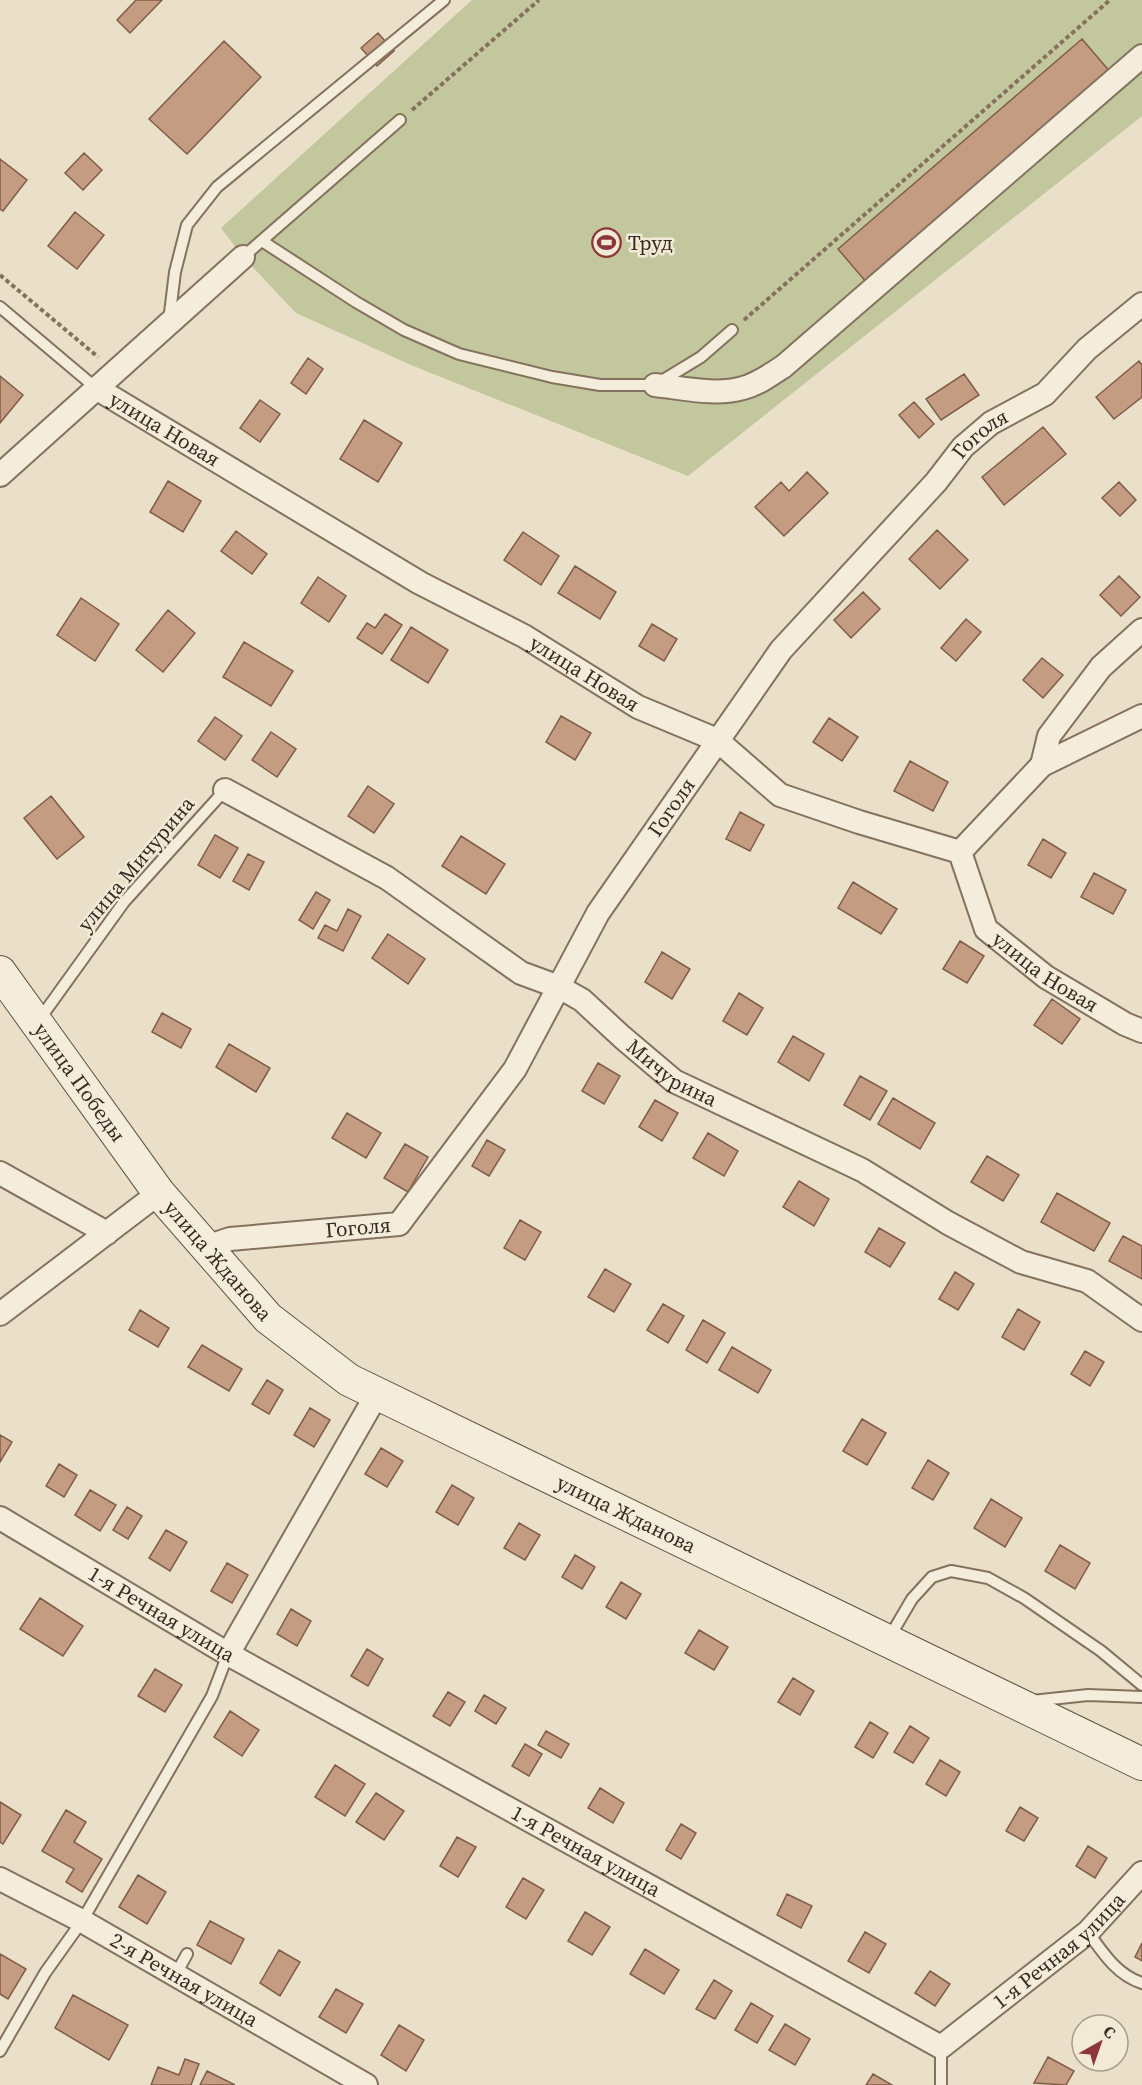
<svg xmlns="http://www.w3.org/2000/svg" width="1142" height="2085" viewBox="0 0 1142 2085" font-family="'Source Serif 4',serif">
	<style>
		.green { fill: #c3c79d }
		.building { fill: #c49c82; stroke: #805d48; stroke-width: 1.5 }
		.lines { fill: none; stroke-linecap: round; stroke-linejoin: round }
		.lane-casing { stroke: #84725f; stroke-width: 14 }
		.street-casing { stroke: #84725f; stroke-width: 26 }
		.secondary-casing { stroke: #665342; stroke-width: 34 }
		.path { stroke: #84725f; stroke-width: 4; stroke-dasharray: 4.5 3; stroke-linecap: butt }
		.lane { stroke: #f5eddb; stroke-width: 10 }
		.street { stroke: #f5eddb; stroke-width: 22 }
		.secondary { stroke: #f5eddb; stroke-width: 32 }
		.labels { text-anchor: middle; stroke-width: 5; stroke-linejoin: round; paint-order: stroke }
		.poi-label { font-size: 21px; fill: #362b21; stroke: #f2e9d7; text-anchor: start }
		.street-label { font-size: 21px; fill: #362b21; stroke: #f2e9d7 }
	</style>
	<rect width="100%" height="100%" fill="#eadfc8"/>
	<path class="green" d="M472,0H1142V116L688,476L411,365L296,313L243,257L221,228Z"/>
	<path class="building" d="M136,0H162L130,33L117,20Z
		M378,33L394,51L377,66L361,48Z
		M1082,39L1111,73L867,283L838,249Z
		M224,41L261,77L187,154L149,119Z
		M84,153L102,170L83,190L65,173Z
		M0,159L27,180L3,211L0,209Z
		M75,212L104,235L77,269L48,246Z
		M308,358L323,369L306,394L291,383Z
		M1139,361L1142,365V397L1114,419L1096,397Z
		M964,374L979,395L941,420L926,399Z
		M0,376L23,395L0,423Z
		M260,400L280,414L260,442L240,428Z
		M914,402L934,424L919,438L899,415Z
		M364,420L402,443L378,482L340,459Z
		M1043,427L1066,454L1004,505L982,477Z
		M807,472L828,493L784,536L755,507L781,482L789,491Z
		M168,481L201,501L183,532L150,512Z
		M1119,482L1136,500L1120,516L1102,498Z
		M937,530L968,560L940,589L909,559Z
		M236,531L267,554L252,574L221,551Z
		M523,532L559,556L541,585L504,560Z
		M575,566L616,592L600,619L558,593Z
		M1119,576L1140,597L1121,616L1100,595Z
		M318,577L346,596L329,622L301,603Z
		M863,592L880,609L851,638L834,620Z
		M81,598L119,624L95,661L57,635Z
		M168,610L195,633L163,672L136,650Z
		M385,614L402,625L382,654L357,638L367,623L375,628Z
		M966,619L981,632L956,661L941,648Z
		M652,624L677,639L664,661L639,646Z
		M411,627L448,650L428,683L391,660Z
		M244,642L293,671L271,706L223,677Z
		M1042,658L1063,675L1043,698L1023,680Z
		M561,716L591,733L575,760L546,742Z
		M215,717L242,736L225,760L198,741Z
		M829,718L858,737L842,761L813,742Z
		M271,732L296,749L277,777L252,760Z
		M910,761L948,782L933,811L894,791Z
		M368,786L394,804L374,833L348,816Z
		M51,796L84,837L57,859L24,818Z
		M740,812L764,825L750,851L726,839Z
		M215,835L238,848L220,878L198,865Z
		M461,836L505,864L486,894L442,866Z
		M1043,839L1066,853L1051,878L1028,865Z
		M248,854L264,862L249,890L233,881Z
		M1094,873L1126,890L1113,914L1081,897Z
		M853,882L897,909L881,934L838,908Z
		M316,892L330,900L313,929L299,920Z
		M348,909L361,916L343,951L318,938L325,925L337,931Z
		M388,934L425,959L408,984L372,958Z
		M960,941L984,956L967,983L943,969Z
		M662,952L690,969L672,999L645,982Z
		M739,993L763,1008L747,1035L723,1021Z
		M1052,999L1080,1019L1062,1044L1034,1025Z
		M162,1013L191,1029L181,1048L152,1032Z
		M793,1036L824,1054L809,1081L778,1062Z
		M229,1044L270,1068L256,1092L216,1067Z
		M598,1063L620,1076L604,1104L582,1091Z
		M860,1076L887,1091L870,1120L844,1105Z
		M893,1098L935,1123L920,1149L878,1124Z
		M655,1100L678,1113L662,1141L639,1127Z
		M347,1113L381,1133L366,1158L332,1138Z
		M708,1133L738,1151L724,1176L693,1158Z
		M487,1140L505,1150L489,1176L472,1166Z
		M405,1144L428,1157L408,1192L384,1178Z
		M987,1156L1019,1175L1003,1201L971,1182Z
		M799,1181L829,1199L814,1226L783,1207Z
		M1057,1193L1110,1223L1094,1251L1041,1222Z
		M520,1220L541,1232L525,1260L504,1248Z
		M879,1228L905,1243L890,1267L865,1252Z
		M1123,1236L1142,1246V1279L1109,1261Z
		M605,1269L631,1284L614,1312L588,1297Z
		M955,1272L974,1284L958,1310L939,1299Z
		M663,1304L684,1316L668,1343L647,1330Z
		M1018,1309L1040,1322L1024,1350L1002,1337Z
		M140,1310L169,1328L158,1347L129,1330Z
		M703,1320L725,1333L707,1363L686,1350Z
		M202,1345L242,1369L229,1391L188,1367Z
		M732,1347L771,1370L758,1393L719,1370Z
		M1085,1351L1104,1362L1090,1386L1071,1374Z
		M267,1380L283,1390L269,1414L252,1404Z
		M310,1408L330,1420L314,1447L294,1435Z
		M862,1419L886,1433L867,1465L843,1451Z
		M0,1435L12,1442L0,1462Z
		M381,1448L403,1461L387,1487L365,1474Z
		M928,1460L949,1473L933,1500L912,1488Z
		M59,1464L77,1475L64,1497L46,1486Z
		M452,1485L474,1498L458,1525L436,1512Z
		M90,1490L116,1505L100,1531L75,1515Z
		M991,1499L1022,1518L1005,1547L974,1528Z
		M127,1507L142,1516L128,1539L113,1530Z
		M519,1523L540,1535L525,1560L504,1548Z
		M166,1530L187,1542L170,1571L149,1558Z
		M1060,1545L1090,1563L1075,1589L1045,1571Z
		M575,1555L595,1567L582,1589L562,1577Z
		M227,1563L248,1575L232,1603L211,1591Z
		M621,1582L641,1594L626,1619L606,1607Z
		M40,1598L83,1626L63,1656L20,1629Z
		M291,1609L311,1621L297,1646L277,1634Z
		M699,1630L728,1647L714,1670L685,1653Z
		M367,1649L383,1659L368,1686L351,1676Z
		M155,1669L182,1685L165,1712L138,1696Z
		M793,1678L814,1691L800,1715L778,1702Z
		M448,1692L465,1702L450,1726L433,1716Z
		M484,1695L506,1708L496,1724L475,1711Z
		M230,1711L259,1730L242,1756L214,1737Z
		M870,1722L888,1733L873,1758L855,1747Z
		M910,1726L929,1738L913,1763L894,1752Z
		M546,1731L569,1744L561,1758L538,1745Z
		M525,1744L542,1754L529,1776L512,1766Z
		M940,1760L960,1772L946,1796L926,1784Z
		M335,1765L365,1784L345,1816L315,1797Z
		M600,1788L624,1803L613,1823L588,1808Z
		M376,1793L404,1811L384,1840L356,1822Z
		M0,1802L21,1815L3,1844L0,1842Z
		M1020,1807L1038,1818L1024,1841L1006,1831Z
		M66,1810L86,1822L74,1842L102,1859L82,1892L66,1882L74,1869L42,1851Z
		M681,1824L696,1833L681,1859L666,1850Z
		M457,1837L476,1847L458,1877L440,1866Z
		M1088,1846L1107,1858L1095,1878L1076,1866Z
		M138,1875L166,1892L147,1924L119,1907Z
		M523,1878L544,1890L526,1919L506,1907Z
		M787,1894L812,1906L801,1928L777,1915Z
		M585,1912L610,1927L592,1955L568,1941Z
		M210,1921L244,1939L231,1964L197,1945Z
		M865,1932L886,1944L869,1973L848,1961Z
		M1142,1943V1961L1135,1957Z
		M645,1949L679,1970L664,1994L630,1974Z
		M279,1950L300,1962L280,1996L260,1983Z
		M0,1954L26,1969L8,1999L0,1994Z
		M930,1971L950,1984L935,2006L915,1993Z
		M714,1980L732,1991L715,2019L696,2009Z
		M336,1989L363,2004L346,2033L319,2017Z
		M73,1995L128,2025L109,2060L55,2028Z
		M751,2003L773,2016L757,2043L735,2030Z
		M785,2024L810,2039L795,2065L769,2050Z
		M399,2025L424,2040L406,2071L381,2055Z
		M1048,2057L1074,2071L1066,2085L1034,2083Z
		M185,2059L199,2064L191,2085H151L158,2067L179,2075Z
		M207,2071L235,2085H200Z
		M873,2074L892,2085H866Z"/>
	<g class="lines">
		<defs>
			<path id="lane" d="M262,241L356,302L404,330L459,354L552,377L600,385H655L701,357L732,330
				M243,257L400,120
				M0,307L96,388
				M169,321L175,272L187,225L217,187L444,0
				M39,1020L124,902L225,790
				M889,1638L912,1599L932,1577L951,1571L988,1578L1024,1598L1101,1651L1142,1685
				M1032,1701L1088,1695L1142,1697
				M1088,1932C1103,1953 1117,1975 1142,1983
				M176,1974L187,1954
				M941,2047V2085
				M0,2051L45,1973L82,1921L212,1696L228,1654"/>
			<g id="street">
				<path d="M655,385C683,388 716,396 743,388C758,384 772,374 784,366L1142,56"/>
				<path id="s1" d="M96,388L420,583L524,636L638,707L717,740L780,795L859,822L960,852L986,929L1046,977L1125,1024L1142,1031"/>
				<path d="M0,475L243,257"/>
				<path d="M1042,765L1049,736L1101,667L1142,630"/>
				<path id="s2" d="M225,790L387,878L521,973L559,987L582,1000L622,1037L674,1081L862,1170L948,1223L1021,1262L1087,1281L1142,1320"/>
				<path d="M960,852L1042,765L1142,716"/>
				<path d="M0,1173L107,1233"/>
				<path id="s3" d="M206,1247L230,1239L399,1224L515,1069L598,913L781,650L936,482L963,447L991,423L1045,394L1087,349L1142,304"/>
				<path d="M0,1314L159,1193"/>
				<path id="s4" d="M0,1518L228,1654L941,2047L1088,1932L1142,1873"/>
				<path d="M228,1654L377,1394"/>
				<path id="s5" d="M0,1879L82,1921L366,2085"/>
			</g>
			<g id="secondary">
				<path id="s6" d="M0,972L159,1193L268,1318L349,1380L1142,1764"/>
			</g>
		</defs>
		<use href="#lane" class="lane-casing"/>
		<use href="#street" class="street-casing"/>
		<use href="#secondary" class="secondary-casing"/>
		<path class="path" d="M412,110L539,0
			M0,275L98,357
			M744,320L1110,0"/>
		<use href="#lane" class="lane"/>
		<use href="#street" class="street"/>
		<use href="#secondary" class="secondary"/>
	</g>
	<defs>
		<symbol id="stadium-ring" viewBox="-11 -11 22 22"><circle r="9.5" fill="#f2e9d7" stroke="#8c3639" stroke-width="1.5"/><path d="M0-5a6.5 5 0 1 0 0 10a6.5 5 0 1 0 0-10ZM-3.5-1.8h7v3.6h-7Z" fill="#8c3639"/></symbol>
	</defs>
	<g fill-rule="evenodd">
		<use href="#stadium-ring" x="590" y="226" width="33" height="33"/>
	</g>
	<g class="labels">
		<g class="poi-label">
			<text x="628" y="250">Труд</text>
		</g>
		<g class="street-label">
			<text dy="7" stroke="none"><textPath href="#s1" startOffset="80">улица Новая</textPath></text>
			<text dy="7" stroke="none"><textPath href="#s3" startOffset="1180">Гоголя</textPath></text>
			<text dy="7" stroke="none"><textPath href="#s1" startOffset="566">улица Новая</textPath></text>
			<text dy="7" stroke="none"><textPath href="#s3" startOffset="694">Гоголя</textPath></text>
			<text transform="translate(136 864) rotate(-50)" y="7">улица Мичурина</text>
			<text dy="7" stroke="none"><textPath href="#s1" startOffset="1142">улица Новая</textPath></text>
			<text dy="7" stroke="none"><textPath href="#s2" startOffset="532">Мичурина</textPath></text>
			<text dy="7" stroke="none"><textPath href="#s6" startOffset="136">улица Победы</textPath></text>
			<text dy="7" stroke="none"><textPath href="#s3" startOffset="154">Гоголя</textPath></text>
			<text dy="7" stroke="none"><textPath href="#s6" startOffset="362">улица Жданова</textPath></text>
			<text dy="7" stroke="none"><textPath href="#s6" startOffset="848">улица Жданова</textPath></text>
			<text dy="7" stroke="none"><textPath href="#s4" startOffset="188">1-я Речная улица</textPath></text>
			<text dy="7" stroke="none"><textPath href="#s4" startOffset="674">1-я Речная улица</textPath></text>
			<text dy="7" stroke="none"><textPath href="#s4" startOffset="1232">1-я Речная улица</textPath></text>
			<text dy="7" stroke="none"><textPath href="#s5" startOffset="210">2-я Речная улица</textPath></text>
		</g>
	</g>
	<g transform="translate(1100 2043) rotate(40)"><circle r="28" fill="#f2e9d7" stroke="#a79d8e" stroke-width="1.5"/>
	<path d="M0-4.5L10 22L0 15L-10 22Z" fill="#8c3639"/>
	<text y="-9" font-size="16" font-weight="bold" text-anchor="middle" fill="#362b21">С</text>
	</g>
</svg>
